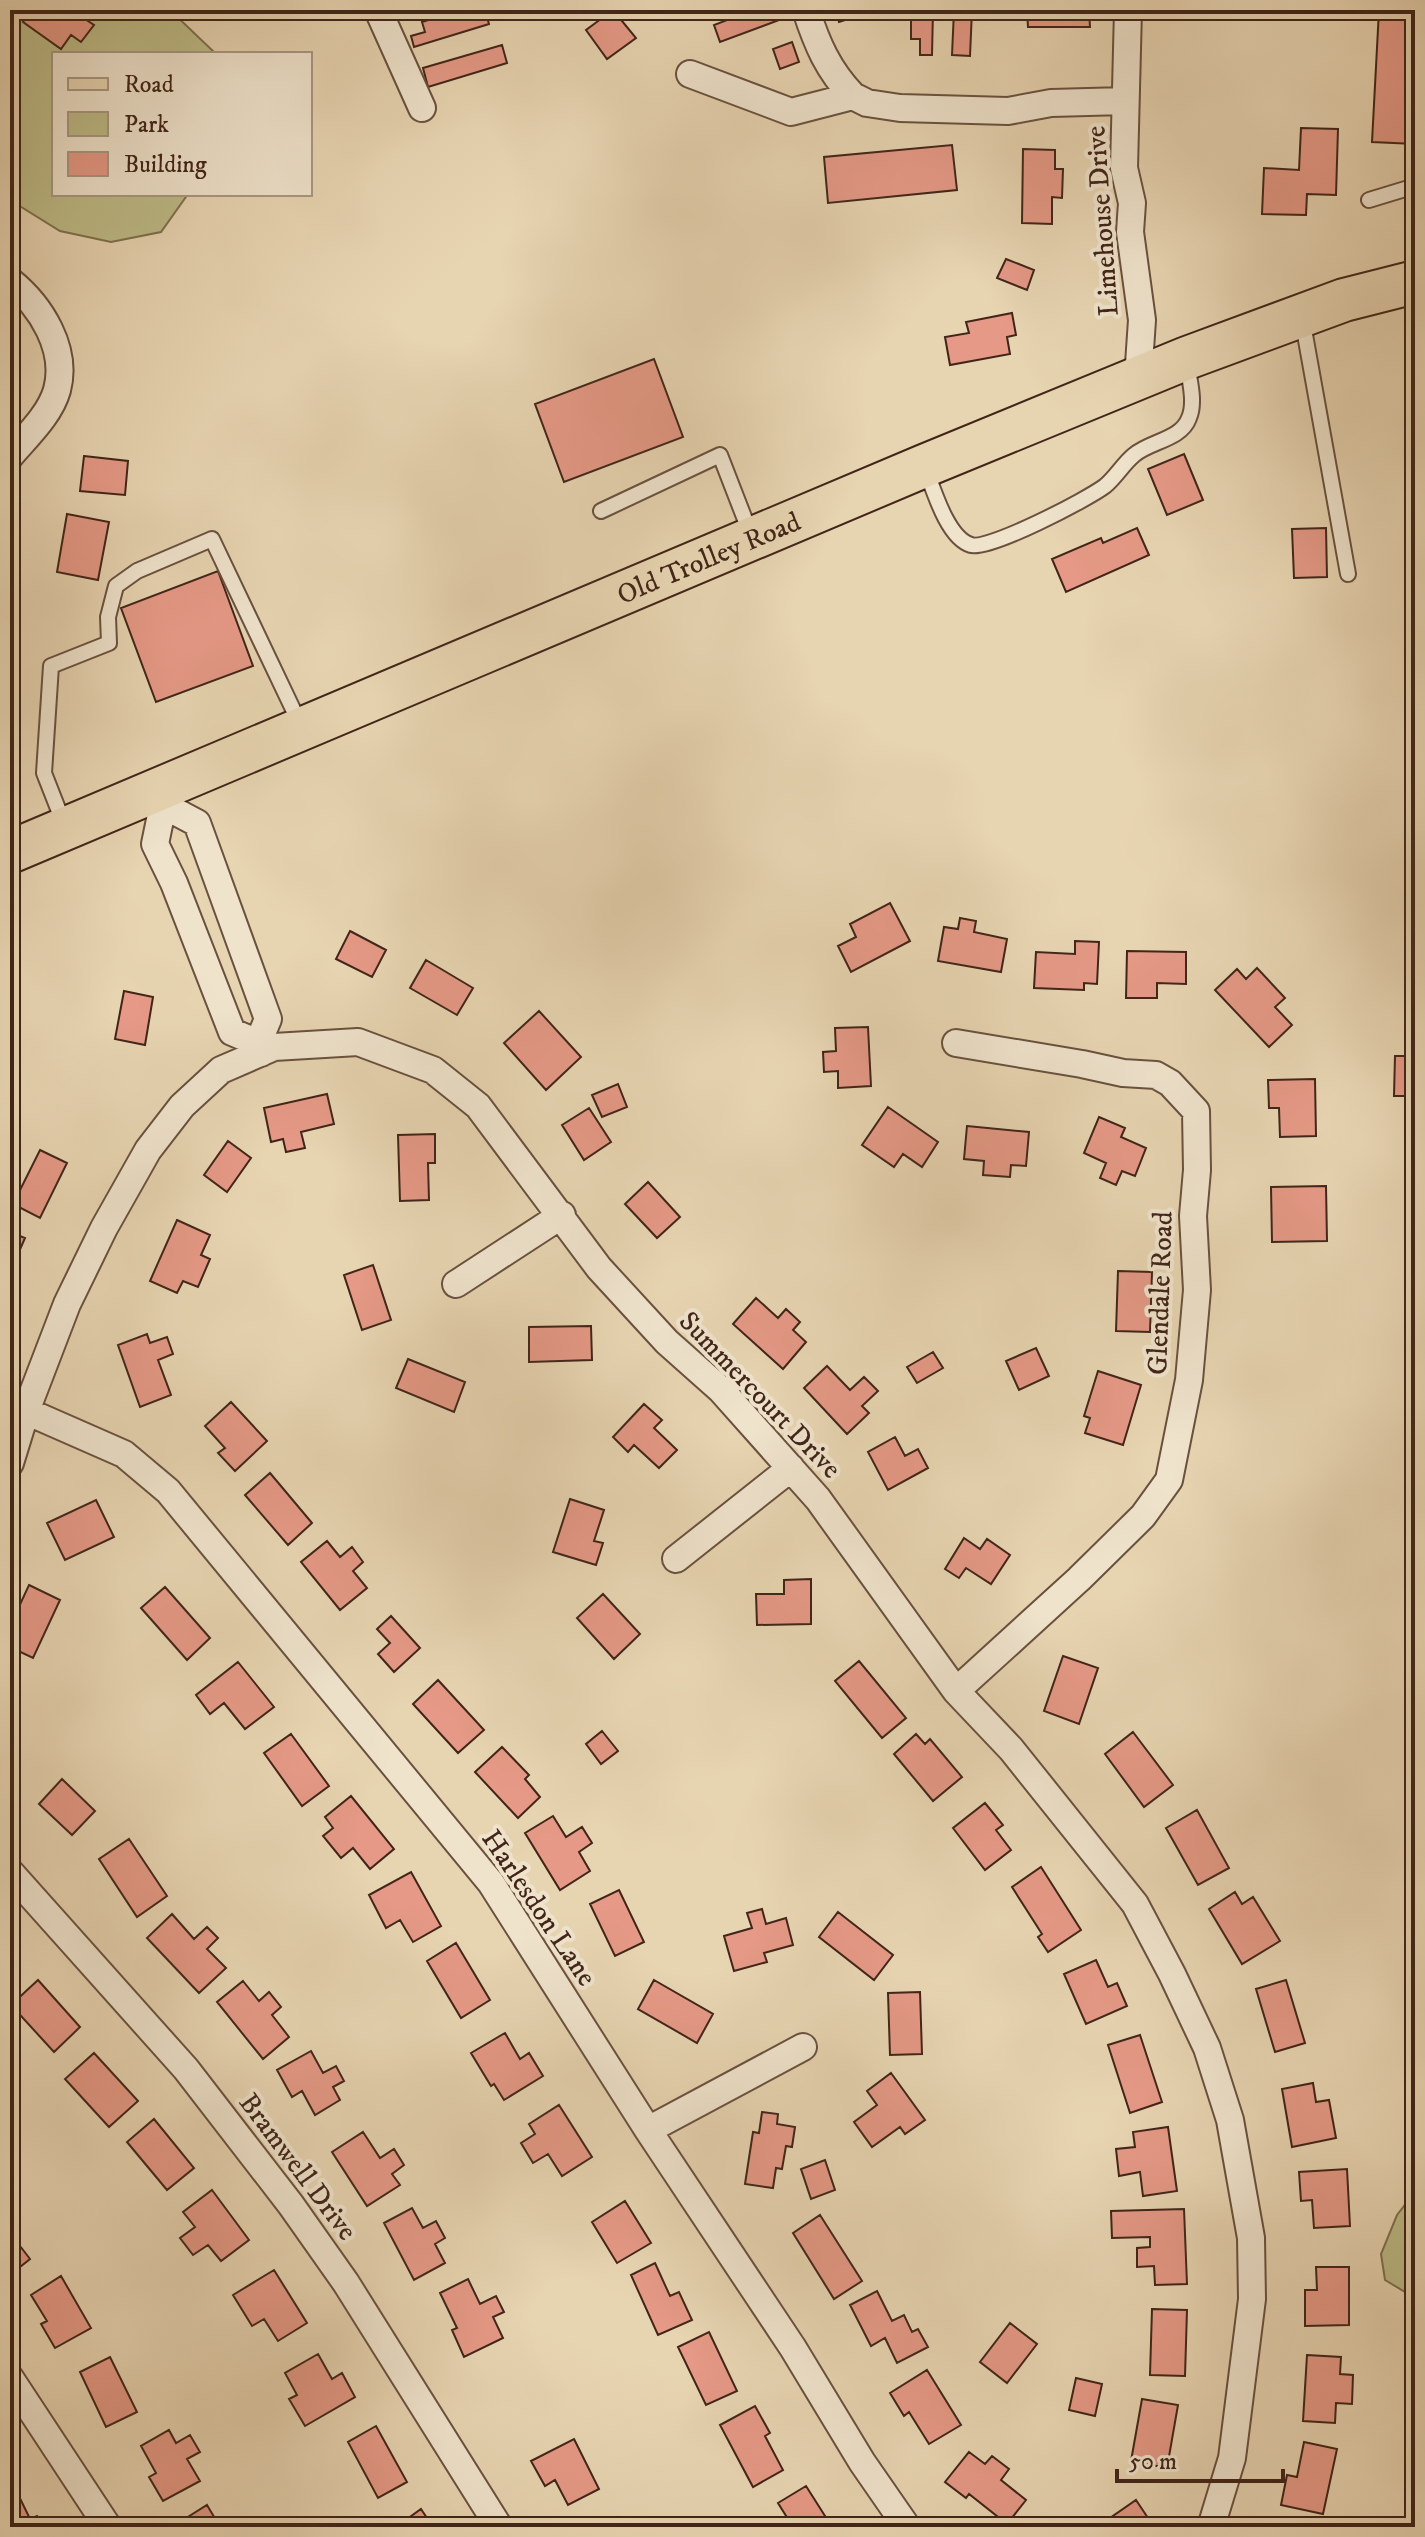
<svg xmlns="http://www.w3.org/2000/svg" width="1425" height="2537" viewBox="0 0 1425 2537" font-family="'IM FELL DW Pica',serif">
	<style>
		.green { fill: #bdbb87; stroke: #7f7050; stroke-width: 2 }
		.building { fill: #e59986; stroke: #412519; stroke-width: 2 }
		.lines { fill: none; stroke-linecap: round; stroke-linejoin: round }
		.lane-casing { stroke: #6a513f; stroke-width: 18 }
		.street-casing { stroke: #6a513f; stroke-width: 30 }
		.primary-casing { stroke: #412519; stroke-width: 46 }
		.lane { stroke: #efe3cc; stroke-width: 14 }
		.street { stroke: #efe3cc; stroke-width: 26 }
		.primary { stroke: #e7d4b1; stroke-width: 42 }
		.labels { text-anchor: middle; stroke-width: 8; stroke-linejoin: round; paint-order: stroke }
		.street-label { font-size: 28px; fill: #412519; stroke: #efe3cc }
	</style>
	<rect width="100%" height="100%" fill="#e7d4b1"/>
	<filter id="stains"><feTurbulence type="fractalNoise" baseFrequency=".0025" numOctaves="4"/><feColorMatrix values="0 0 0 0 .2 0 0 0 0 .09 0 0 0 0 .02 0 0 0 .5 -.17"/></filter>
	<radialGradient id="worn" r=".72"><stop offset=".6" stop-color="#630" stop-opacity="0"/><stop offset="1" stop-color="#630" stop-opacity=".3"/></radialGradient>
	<path class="green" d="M10,10H170L214,52L54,54V194H188L161,232L111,242L60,231L10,200Z
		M1415,2192V2298L1385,2280L1381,2254L1397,2215Z"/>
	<path class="building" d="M32,10H91L85,19L94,25L81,42L71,35L61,49L23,22Z
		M460,10H485L489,24L414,47L411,36L425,32L422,22Z
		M613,10L636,38L607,59L586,30Z
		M753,10H788L790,16L720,42L714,25Z
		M835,10H876L839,22Z
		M920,10H933L932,55H920V39H911V18H920Z
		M954,10H972L970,56L952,55Z
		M1027,10H1089L1090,27H1028Z
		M1379,10H1415V144L1372,142Z
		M792,42L799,62L780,69L773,49Z
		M502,45L507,63L428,87L423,68Z
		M1301,128L1338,129L1336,195L1307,194L1306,215L1262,214L1264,168L1299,170Z
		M952,145L957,190L828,203L824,157Z
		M1023,149L1055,150V169H1063L1062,198L1052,197V224L1022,223Z
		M1006,259L1034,270L1027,290L997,278Z
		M1012,313L1016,335L1007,337L1010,354L950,365L945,337L969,333L966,322Z
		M654,359L683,437L564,482L535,404Z
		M1184,454L1203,500L1167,515L1148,469Z
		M84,456L128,461L125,495L80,491Z
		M67,514L109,522L98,580L57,572Z
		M1137,528L1149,555L1066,592L1052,559L1101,538L1103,543Z
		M1326,528L1327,577L1294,578L1292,529Z
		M218,571L253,666L156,702L121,608Z
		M10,634H13V715H10Z
		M890,903L910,941L851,972L838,946L856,937L850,924Z
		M960,918L976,921L974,932L1007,939L1001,972L938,961L944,927L958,929Z
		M350,931L386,950L372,977L336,959Z
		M1075,941L1099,942L1097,984L1084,983V990L1034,988L1036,952L1075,954Z
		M1127,951L1186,952V984L1157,983V998H1126Z
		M426,960L473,988L457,1015L410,988Z
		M1257,968L1285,998L1275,1007L1292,1025L1269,1047L1215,990L1237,969L1246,979Z
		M124,991L153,997L145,1045L115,1039Z
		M539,1011L581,1057L546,1090L504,1043Z
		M868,1027L871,1086L838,1088V1071L824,1072L823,1052L836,1051L835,1028Z
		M1395,1056H1415V1096H1394Z
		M1315,1079L1316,1136L1280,1137L1279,1108H1269L1268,1080Z
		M618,1084L627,1107L602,1117L592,1095Z
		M327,1094L334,1124L301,1132L305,1148L286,1152L283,1139L271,1142L264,1108Z
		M888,1107L938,1142L922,1167L903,1154L894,1167L862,1145Z
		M589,1108L611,1142L584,1160L562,1125Z
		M1099,1117L1125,1128L1121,1137L1146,1148L1135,1176L1122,1171L1116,1185L1100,1178L1106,1163L1084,1153Z
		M967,1126L1029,1132L1026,1166L1011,1165L1010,1177L983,1175L984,1161L964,1159Z
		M435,1134V1163H428L429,1200L400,1201L398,1135Z
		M228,1141L251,1158L227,1192L204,1175Z
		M40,1150L67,1163L40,1218L13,1204Z
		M648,1182L680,1217L657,1238L625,1204Z
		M1326,1186L1327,1241L1272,1242L1271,1187Z
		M177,1220L210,1235L201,1255L210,1259L198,1287L183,1281L177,1293L150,1281Z
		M10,1232L25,1238L11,1270L17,1271L10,1287Z
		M373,1265L391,1320L362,1330L344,1275Z
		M1118,1271L1152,1272L1150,1332L1116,1331Z
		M756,1298L778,1318L786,1309L800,1322L793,1330L806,1342L783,1369L733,1324Z
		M591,1326L592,1360L529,1362V1327Z
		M147,1334L150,1343L167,1337L173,1354L158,1360L171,1395L140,1407L118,1345Z
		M1036,1348L1049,1376L1019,1390L1006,1361Z
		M933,1352L943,1368L917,1383L907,1367Z
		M408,1359L465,1382L454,1412L396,1388Z
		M827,1366L850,1390L864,1377L878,1391L862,1406L869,1413L847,1434L804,1388Z
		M1098,1371L1141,1385L1123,1445L1085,1433L1090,1418L1084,1416Z
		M231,1402L267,1441L235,1471L218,1453L225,1448L205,1426Z
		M644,1404L662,1420L654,1428L677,1450L659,1468L634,1445L628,1452L613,1437Z
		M895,1437L905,1456L918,1449L928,1468L888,1490L868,1452Z
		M270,1473L312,1523L288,1545L245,1495Z
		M570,1499L604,1510L594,1541L603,1543L596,1565L553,1552Z
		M96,1500L114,1537L65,1560L47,1523Z
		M964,1538L980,1549L987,1539L1010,1555L991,1584L966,1568L959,1578L945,1569Z
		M327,1541L340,1557L352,1547L363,1562L353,1571L367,1588L340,1610L301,1562Z
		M811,1579V1624L757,1625L756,1594H784V1580Z
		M29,1585L60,1600L33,1658L10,1647V1626Z
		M165,1587L210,1638L187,1660L141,1608Z
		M603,1594L640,1634L614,1659L577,1618Z
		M391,1616L420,1648L394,1672L378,1654L390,1643L377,1629Z
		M1063,1656L1098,1668L1079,1724L1044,1711Z
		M859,1661L906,1718L882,1738L835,1681Z
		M238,1662L274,1707L245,1729L224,1703L210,1714L196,1695Z
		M438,1680L484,1730L458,1753L413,1704Z
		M602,1731L618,1751L601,1764L586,1744Z
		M1133,1732L1173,1785L1144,1807L1105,1754Z
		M291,1734L329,1786L302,1806L264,1753Z
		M916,1734L925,1744L930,1739L962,1777L933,1801L894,1754Z
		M502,1747L529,1775L525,1779L540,1797L518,1818L475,1772Z
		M62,1779L95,1811L72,1835L39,1804Z
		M351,1796L394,1849L370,1869L353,1848L341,1858L323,1836L333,1828L325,1817Z
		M985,1803L1003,1825L996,1830L1011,1850L985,1870L953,1828Z
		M1197,1810L1229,1868L1198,1885L1166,1828Z
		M553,1816L566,1837L582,1827L592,1843L579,1852L590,1871L560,1890L525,1833Z
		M129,1839L167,1896L137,1917L99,1859Z
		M1041,1867L1081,1930L1048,1952L1038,1937L1042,1934L1012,1887Z
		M411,1872L441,1926L413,1942L400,1920L386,1928L369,1895Z
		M619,1890L644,1942L615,1956L590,1904Z
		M1235,1892L1242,1904L1253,1897L1280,1941L1242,1964L1209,1909Z
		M762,1909L766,1924L786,1918L793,1945L764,1953L767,1962L734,1971L724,1936L752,1928L747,1913Z
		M838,1912L893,1955L874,1980L819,1937Z
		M172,1914L194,1939L207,1927L218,1938L207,1949L226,1968L199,1993L147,1938Z
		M456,1943L490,2000L461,2018L427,1961Z
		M1096,1960L1108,1987L1117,1983L1127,2006L1086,2024L1064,1974Z
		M10,1961L18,1972L10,1978Z
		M38,1980L80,2027L54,2052L11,2005Z
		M654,1980L713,2014L697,2043L638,2009Z
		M1286,1980L1305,2043L1275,2052L1256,1989Z
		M243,1981L259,2001L269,1992L281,2007L272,2015L289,2037L263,2059L217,2002Z
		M920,1992L922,2054L890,2055L888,1993Z
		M505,2033L520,2059L529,2053L543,2076L504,2100L494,2084L491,2086L471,2053Z
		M1140,2035L1162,2102L1130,2113L1108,2045Z
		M311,2051L323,2073L336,2066L344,2081L333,2087L340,2100L315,2115L302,2091L292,2097L277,2070Z
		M94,2053L138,2101L109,2127L65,2079Z
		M891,2073L925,2120L905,2134L900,2127L872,2147L854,2122L877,2105L867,2091Z
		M1313,2083L1316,2102L1329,2100L1336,2138L1292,2147L1282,2089Z
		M559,2105L592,2157L562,2176L548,2154L533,2163L521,2143L535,2134L529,2124Z
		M762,2112L778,2114L777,2124L795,2127L792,2147L786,2146L782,2169L776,2168L773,2188L745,2184L753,2132L759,2133Z
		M154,2119L194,2168L167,2190L127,2142Z
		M1168,2127L1177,2191L1143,2196L1140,2172L1119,2176L1116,2149L1135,2147L1133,2132Z
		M363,2132L380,2158L394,2149L404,2165L392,2174L400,2185L367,2206L332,2152Z
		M825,2160L835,2190L811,2199L801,2169Z
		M1347,2169L1350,2226L1314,2228L1312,2200L1301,2201L1299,2172Z
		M212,2190L249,2240L221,2261L208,2245L193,2255L180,2238L195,2227L183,2212Z
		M625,2201L651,2243L617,2263L592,2222Z
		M412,2208L423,2228L436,2221L445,2238L435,2244L445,2263L414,2280L384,2223Z
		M1184,2209L1187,2284L1155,2285L1154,2266L1137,2267V2248L1150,2247V2237L1112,2238L1111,2211Z
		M820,2215L862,2281L834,2299L793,2233Z
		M10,2233L30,2259L10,2275Z
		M655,2263L670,2296L679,2292L692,2320L658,2335L631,2275Z
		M1316,2267H1349V2325L1305,2326V2290H1317Z
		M274,2270L307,2323L278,2341L264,2319L252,2326L233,2295Z
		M61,2276L91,2328L55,2348L41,2324L47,2321L31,2295Z
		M468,2279L480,2304L496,2296L504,2312L493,2317L503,2338L464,2357L452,2330L457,2328L440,2293Z
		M877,2291L892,2321L904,2315L912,2332L918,2329L928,2347L897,2363L885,2338L871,2346L850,2305Z
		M1152,2309L1187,2310L1185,2376L1150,2375Z
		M1010,2323L1037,2344L1007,2383L980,2362Z
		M709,2332L737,2391L706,2405L678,2347Z
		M318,2354L332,2379L342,2373L355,2397L305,2426L289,2399L297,2395L285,2373Z
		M1307,2355L1341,2357L1340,2374L1353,2375L1352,2404L1336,2403L1335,2423L1303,2421Z
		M110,2357L137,2412L106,2427L80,2372Z
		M927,2370L961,2425L929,2444L909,2412L904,2416L890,2393Z
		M1076,2378L1102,2384L1095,2416L1069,2410Z
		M1142,2399L1178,2405L1167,2468L1131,2461Z
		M755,2406L770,2433L765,2436L783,2470L753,2487L720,2425Z
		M376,2426L407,2482L378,2498L348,2442Z
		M169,2430L176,2443L190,2435L200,2452L187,2459L200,2481L163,2501L149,2477L156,2473L141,2446Z
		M574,2439L599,2489L568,2505L555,2480L545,2486L531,2461Z
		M1304,2442L1337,2449L1323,2514L1281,2505L1287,2475L1297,2477Z
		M969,2452L985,2464L992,2456L1009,2469L1001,2480L1026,2500L1007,2524L969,2494L966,2498L945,2482Z
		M806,2486L832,2527H793L778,2503Z
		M15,2488L30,2519L37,2516L42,2527H10V2490Z
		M1136,2500L1154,2527H1097Z
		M207,2505L220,2527H176L175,2525Z
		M421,2509L433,2527L437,2523L440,2527H396Z
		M617,2517L622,2527H595Z"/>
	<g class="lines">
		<defs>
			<path id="lane" d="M1369,200L1415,186
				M1302,318L1348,574
				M925,467C933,488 947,538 971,545C988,551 1088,499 1105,486C1116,477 1123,464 1134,455C1150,441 1181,440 1189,418C1196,402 1189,379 1187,363
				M601,511L720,455L751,535
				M64,824L44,773L51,666L109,643L108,617L116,586L137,571L212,539L300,724"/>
			<path id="street" d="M378,10L422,108
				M806,10C817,44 828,70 853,96
				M1128,10L1124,168L1132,203L1130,232L1142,320L1138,379
				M690,74L791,112L853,96L867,103L900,108L1008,111L1051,103L1125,101
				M10,281C41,306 68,349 57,390C50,415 26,437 10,456
				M156,790L163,805L155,844L174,883L232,1032L258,1043
				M163,805L197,823L268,1019L258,1043L261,1053
				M956,1043L1082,1064L1123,1073L1156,1075L1170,1083L1196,1111L1197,1170L1193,1216L1197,1290L1189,1380L1169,1480L1143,1516L1079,1579L956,1691
				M456,1284L562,1215
				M26,1411L124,1454L168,1491L491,1883L648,2130L793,2348L862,2462L907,2527
				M10,1463L26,1411L67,1304L104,1228L148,1150L182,1106L221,1070L274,1047L358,1042L433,1070L478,1106L599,1268L667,1342L721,1390L818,1499L956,1691L1011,1749L1135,1904L1172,1974L1207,2048L1230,2120L1251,2238L1252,2299L1232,2458L1211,2527
				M676,1559L791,1468
				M10,1872L186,2069L291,2205L346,2283L499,2527
				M648,2130L803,2047
				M10,2378L108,2527"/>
			<g id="primary">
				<path id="s1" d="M10,852L924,466L1187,358L1344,300L1415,282"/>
			</g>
		</defs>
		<use href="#lane" class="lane-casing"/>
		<use href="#street" class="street-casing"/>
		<use href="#primary" class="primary-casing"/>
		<use href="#lane" class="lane"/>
		<use href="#street" class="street"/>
		<use href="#primary" class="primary"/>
	</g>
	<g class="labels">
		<g class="street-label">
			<text transform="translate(1101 221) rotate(-94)" y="10">Limehouse Drive</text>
			<text dy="10" stroke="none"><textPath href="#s1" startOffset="758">Old Trolley Road</textPath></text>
			<text transform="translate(1159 1293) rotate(-88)" y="10">Glendale Road</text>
			<text transform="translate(761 1394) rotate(46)" y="10">Summercourt Drive</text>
			<text transform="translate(540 1907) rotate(56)" y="10">Harlesdon Lane</text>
			<text transform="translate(299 2166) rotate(53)" y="10">Bramwell Drive</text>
		</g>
	</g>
	<rect width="1425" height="2537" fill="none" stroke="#e7d4b1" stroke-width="40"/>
	<rect x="12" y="12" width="1401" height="2513" fill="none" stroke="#412519" stroke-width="4"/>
	<rect x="20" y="20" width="1385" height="2497" fill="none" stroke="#412519" stroke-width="2"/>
	<rect x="52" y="52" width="260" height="144" fill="#efe3cc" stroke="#a99784" stroke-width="2"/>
	<rect x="68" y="78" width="40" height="12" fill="#e7d4b1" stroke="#a99784" stroke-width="2"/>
	<text x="124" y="92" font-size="24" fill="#412519">Road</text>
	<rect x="68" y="112" width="40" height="24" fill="#bdbb87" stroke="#a99784" stroke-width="2"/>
	<text x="124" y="132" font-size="24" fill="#412519">Park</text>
	<rect x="68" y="152" width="40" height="24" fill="#e59986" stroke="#a99784" stroke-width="2"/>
	<text x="124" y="172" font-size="24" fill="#412519">Building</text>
	<path d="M1117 2469v12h166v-12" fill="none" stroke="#412519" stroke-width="4"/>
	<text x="1129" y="2469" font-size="24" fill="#412519" stroke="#efe3cc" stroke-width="6" paint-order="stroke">50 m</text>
	<rect width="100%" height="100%" filter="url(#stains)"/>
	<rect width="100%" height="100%" fill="url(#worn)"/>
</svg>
